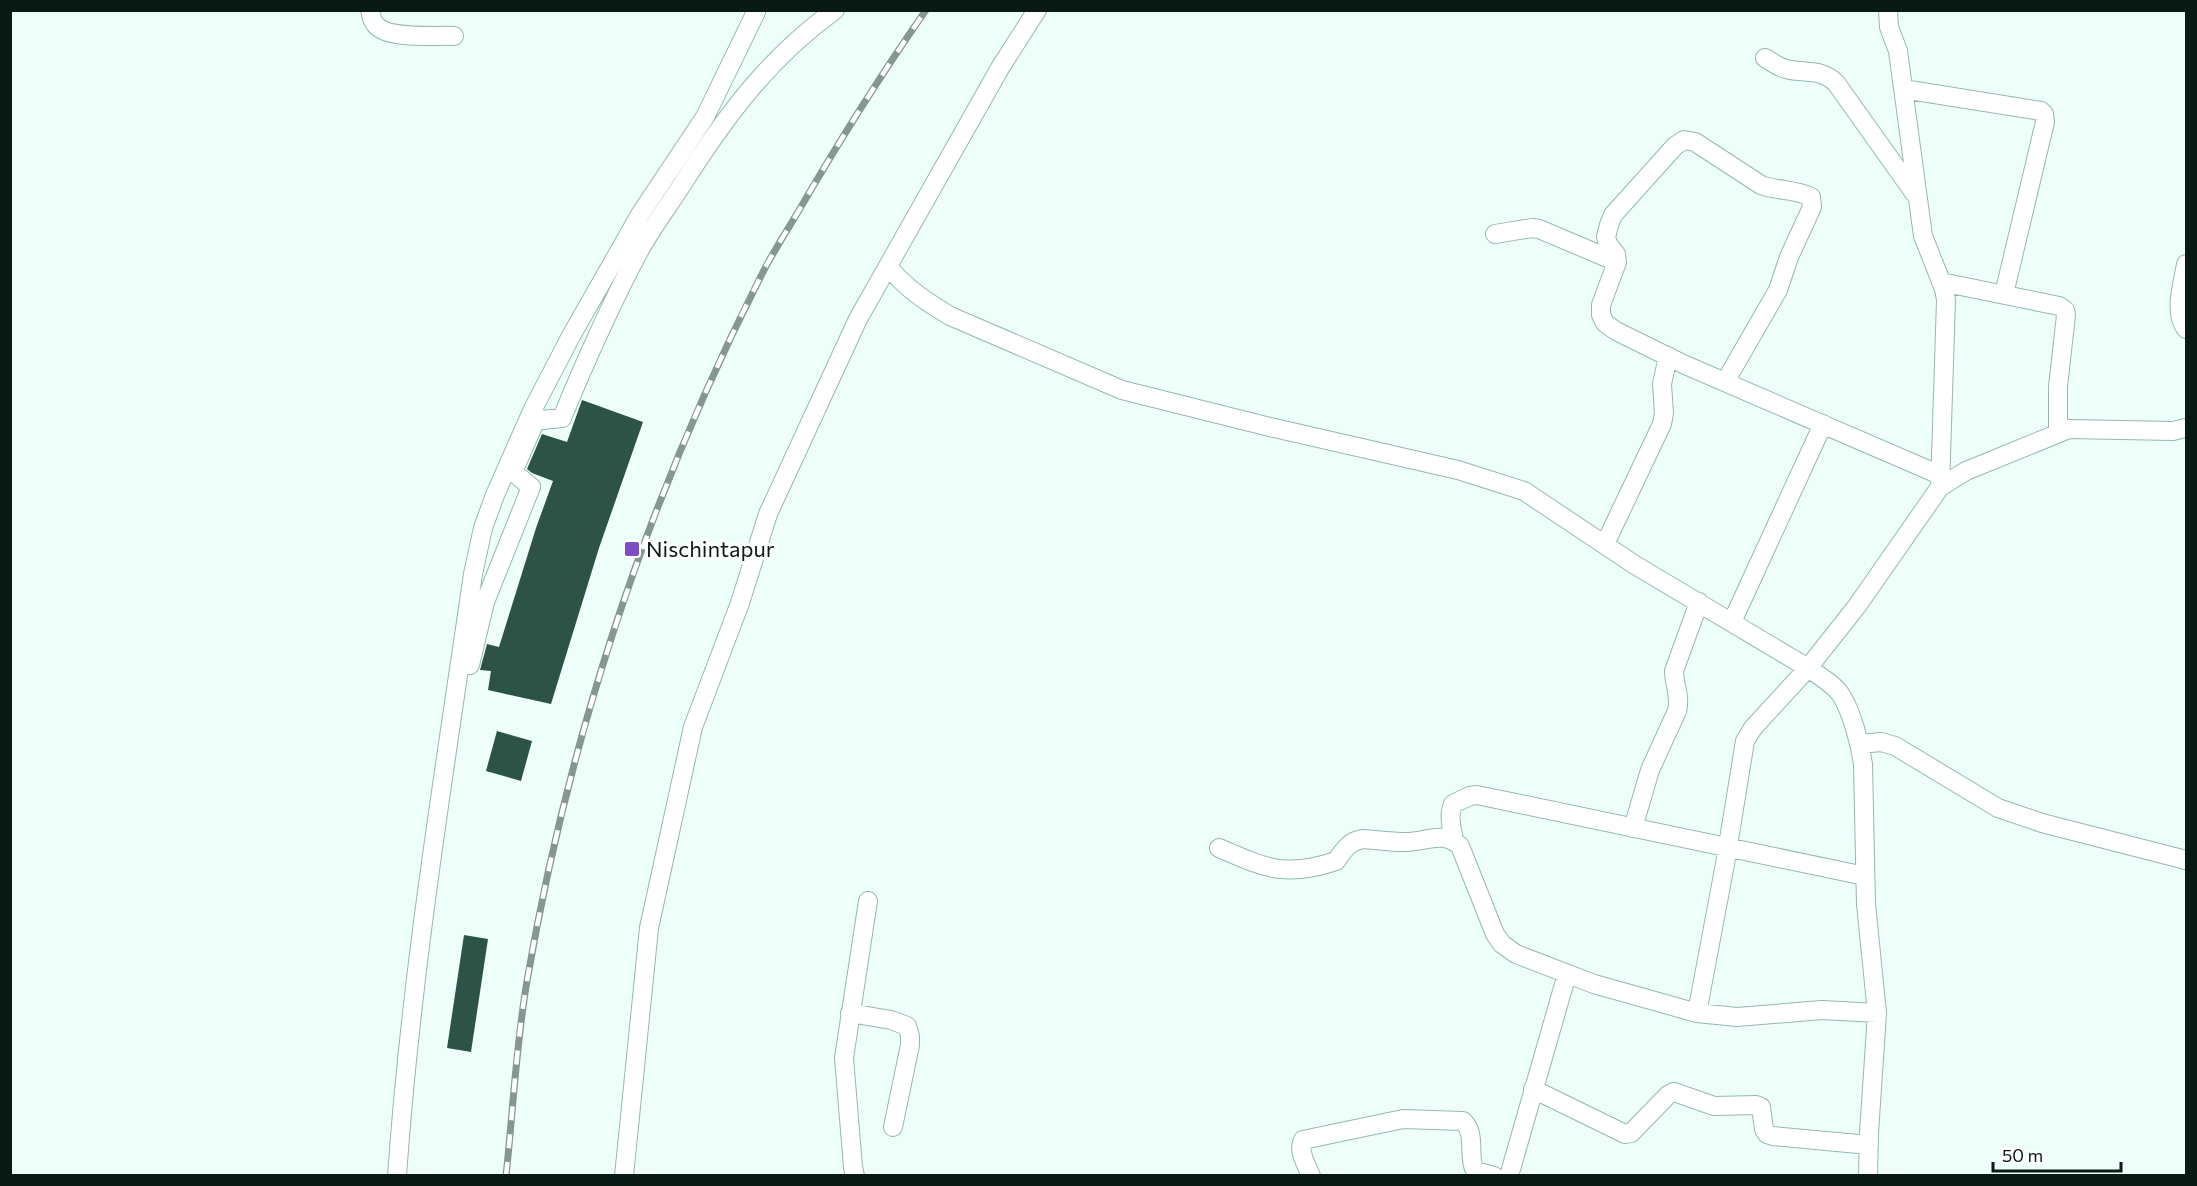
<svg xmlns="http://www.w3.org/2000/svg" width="2197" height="1186" viewBox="0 0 2197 1186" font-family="Commissioner,sans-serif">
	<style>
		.building { fill: #2c5346 }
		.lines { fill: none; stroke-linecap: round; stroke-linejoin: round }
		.minor-casing { stroke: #91baac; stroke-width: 20 }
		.minor { stroke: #fff; stroke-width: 18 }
		.rail-casing { stroke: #869791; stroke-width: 7 }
		.rail { stroke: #fff; stroke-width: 4.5; stroke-dasharray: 14; stroke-linecap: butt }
		.poi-dot { fill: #7c4fc7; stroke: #fff; stroke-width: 2 }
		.labels { text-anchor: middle; stroke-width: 6; stroke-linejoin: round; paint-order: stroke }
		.poi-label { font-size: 22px; fill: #091914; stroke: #fff; text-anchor: start }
	</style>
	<rect width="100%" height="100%" fill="#eefff9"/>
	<path class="building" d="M582,400L643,422L599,548L551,704L488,690L491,671L480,670L487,644L499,647L536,528L553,481L532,473L527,469L542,434L567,442Z
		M497,731L532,741L521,781L486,771Z
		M464,935L488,939L471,1052L447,1048Z"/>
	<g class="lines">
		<defs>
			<path id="minor" d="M370,10C371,14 372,21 375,24C386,40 435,35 454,36
				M1888,10L1889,27L1898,51L1923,236L1944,289L1946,300L1940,487
				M1765,58C1772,62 1778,67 1786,69C1806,74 1821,68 1836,83L1915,194
				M1903,89L2041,111L2044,114L2045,122L2004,294
				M1495,234L1532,228L1539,229L1617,262
				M2186,264C2183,283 2173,312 2186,329
				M888,266C905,288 927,302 950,316L1122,390L1270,427L1458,470L1524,491L1635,565L1808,668C1819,676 1834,684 1841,695C1852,712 1860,744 1863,764L1866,904L1877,1013L1869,1133L1868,1176
				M1941,282L2059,306L2065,310L2066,315L2058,387V433
				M1725,382L1778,290L1789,257L1812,207L1811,197C1796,189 1777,191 1761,185L1695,142L1684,140L1675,146L1613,215L1609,225L1606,237L1608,244L1616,254L1617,262L1601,305V315L1605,323L1616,331L1683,364L1940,475
				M1605,544L1662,424L1664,413L1662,384L1668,356
				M1732,622L1823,424
				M470,665L485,602L531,487L513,472L537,417L542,420L562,418C585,362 610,306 638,253C652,227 670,204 685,180C728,113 770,57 835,10
				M1860,744L1881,742L1895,746L1998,808L2042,823L2186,860
				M1633,828L1650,770L1677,711C1681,696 1674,686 1674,671L1699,602
				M1454,841C1452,828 1448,816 1453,804L1470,796L1477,795L1865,876
				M1219,848C1265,868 1286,878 1336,861C1344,850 1349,841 1363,839C1377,840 1391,842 1406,842C1426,842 1443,830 1460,846L1495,934L1502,944L1516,954L1594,984L1697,1013L1737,1017L1822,1010L1877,1013
				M850,1013L891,1020L907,1026L910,1036V1045L893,1127
				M1697,1013L1725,864L1745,741L1753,728L1808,668L1857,606L1940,487L1966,471L2069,429L2173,431L2186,428
				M1533,1089L1625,1134L1631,1133L1668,1095L1674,1092L1714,1106L1756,1105L1761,1107L1764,1129L1767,1134L1773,1136L1869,1145
				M397,1176C411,974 444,774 473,574L483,528L495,495L533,409L571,336L641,213L705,117L756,12
				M624,1176L649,928L693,727L740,603L768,514L858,319L1000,68L1037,10
				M855,1176L853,1167L844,1058L868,901
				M1311,1176C1307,1165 1297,1151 1303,1140L1403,1119L1463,1121C1477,1134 1467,1156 1475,1171L1494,1176
				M1509,1176L1567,974"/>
		</defs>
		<use href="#minor" class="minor-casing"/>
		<use href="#minor" class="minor"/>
		<defs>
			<path id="rail" d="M506,1176C513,1111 516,1045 527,981C569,736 648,499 760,278C771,255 785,234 798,212C838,143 880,76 926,10"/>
		</defs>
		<use href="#rail" class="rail-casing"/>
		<use href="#rail" class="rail"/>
	</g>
	<rect class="poi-dot" x="624" y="541" width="16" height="16" rx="3"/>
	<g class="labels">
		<g class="poi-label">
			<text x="646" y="557">Nischintapur</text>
		</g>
	</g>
	<rect width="2197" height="1186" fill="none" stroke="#091914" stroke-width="24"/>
	<path d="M1993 1162v9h128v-9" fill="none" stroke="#091914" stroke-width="3"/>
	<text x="2002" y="1162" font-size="18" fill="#091914" stroke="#ffffff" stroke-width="4.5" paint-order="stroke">50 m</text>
</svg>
